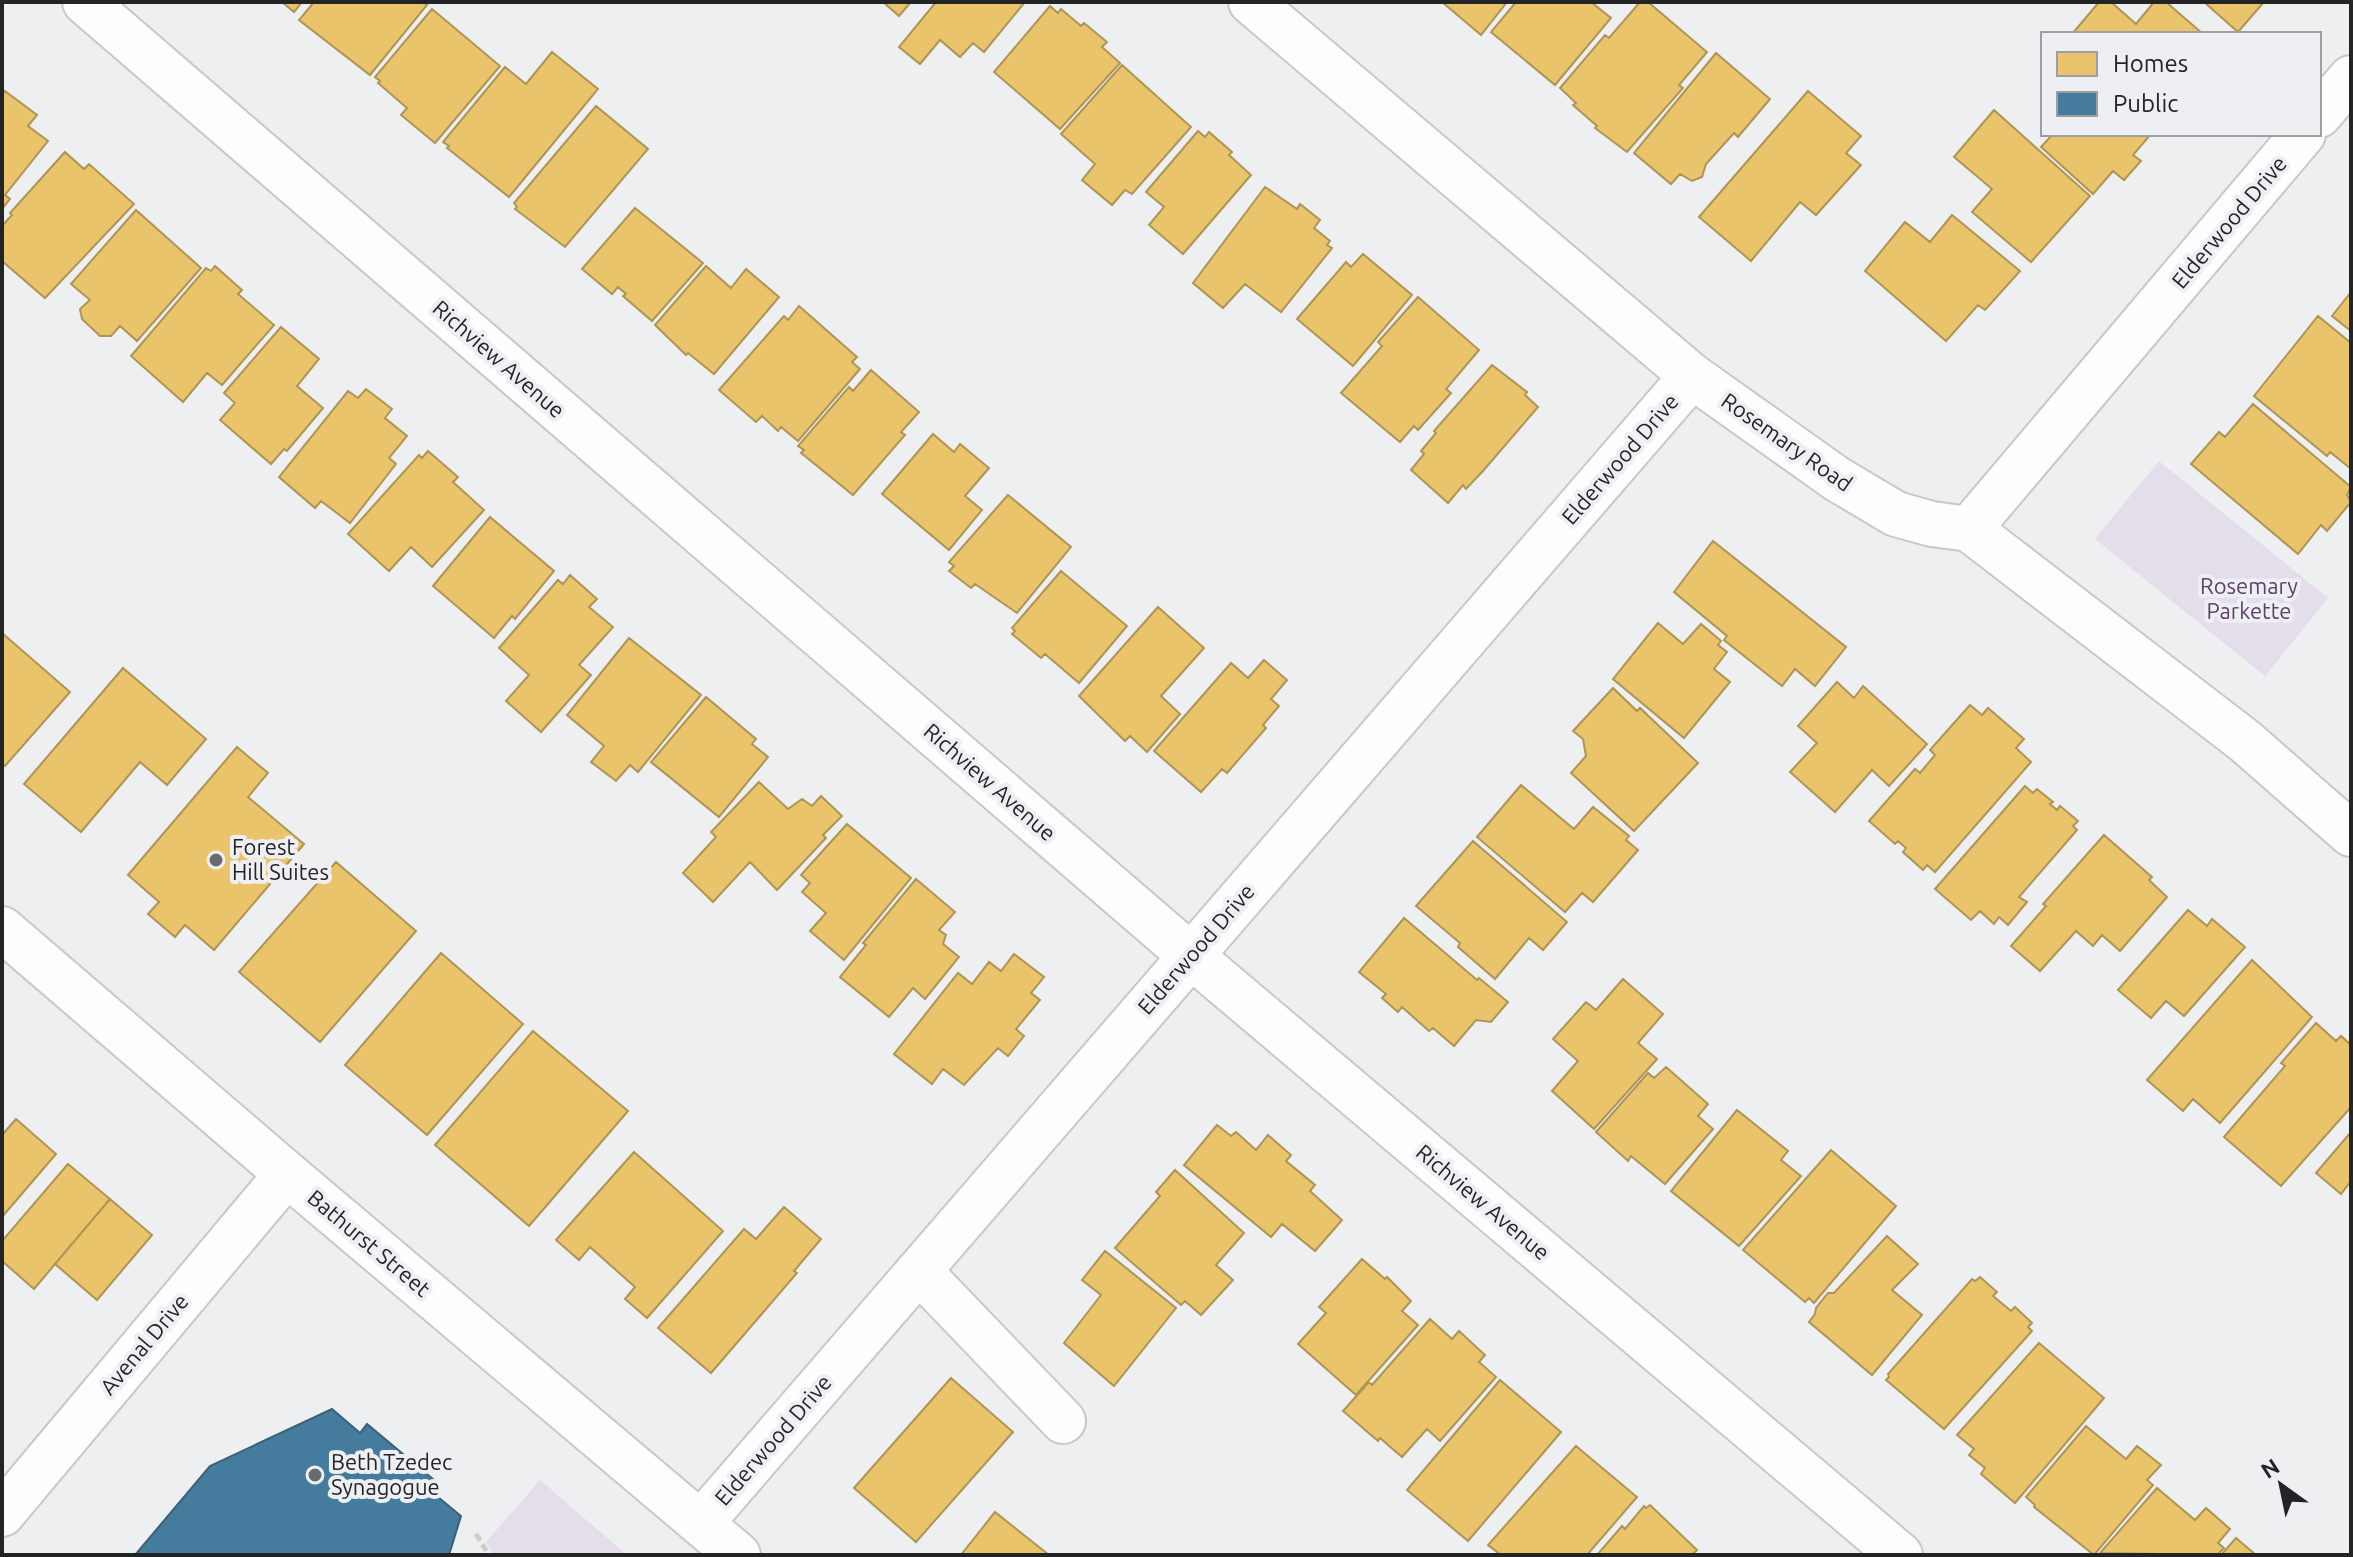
<svg xmlns="http://www.w3.org/2000/svg" width="2353" height="1557" viewBox="0 0 2353 1557" font-family="Ubuntu,sans-serif">
	<style>
		.green { fill: #e4ddea }
		.homes { fill: #e9c46a; stroke: #ae9455; stroke-width: 2 }
		.public { fill: #457b9d; stroke: #3b6179; stroke-width: 2 }
		.lines { fill: none; stroke-linecap: round; stroke-linejoin: round }
		.minor-casing { stroke: #c8c8c9; stroke-width: 48 }
		.major-casing { stroke: #c8c8c9; stroke-width: 48 }
		.path { stroke: #cdcdce; stroke-width: 5; stroke-dasharray: 8 4; stroke-linecap: butt }
		.minor { stroke: #fcfdfd; stroke-width: 44 }
		.major { stroke: #fcfdfd; stroke-width: 44 }
		.poi-dot { fill: #6a6b6c; stroke: #edeff2; stroke-width: 3 }
		.labels { text-anchor: middle; stroke-width: 8; stroke-linejoin: round; paint-order: stroke }
		.street-label { font-size: 22px; fill: #232425; stroke: #edeff2 }
		.park-label { font-size: 22px; fill: #5e406d; stroke: #edeff2 }
		.poi-label { font-size: 22px; fill: #232425; stroke: #edeff2; text-anchor: start }
	</style>
	<rect width="100%" height="100%" fill="#eeeff1"/>
	<path class="green" d="M2159,461L2328,598L2265,676L2095,539Z
		M540,1480L627,1555H493L486,1542Z"/>
	<path class="homes" d="M282,2H302L294,12Z
		M314,2H423L427,5L370,75L299,20Z
		M883,2H911L899,16Z
		M936,2H1025L984,52L973,43L960,57L940,40L920,64L899,47Z
		M1442,2H1507L1481,35Z
		M1516,2H1591L1611,18L1555,85L1491,32Z
		M1640,2H1648L1707,52L1679,85L1683,88L1627,152L1595,128L1597,126L1573,105L1576,103L1560,88L1605,35L1609,38Z
		M2099,2H2111L2136,24L2154,2H2166L2203,34H2072Z
		M2204,2H2264L2238,32Z
		M1050,6L1058,13L1061,9L1081,26L1084,23L1107,42L1102,47L1120,63L1060,129L994,72Z
		M432,9L500,66L435,143L401,115L407,108L378,83L380,81L375,77Z
		M552,52L598,89L509,197L447,148L449,146L443,142L505,67L526,84Z
		M1716,53L1770,99L1738,137L1734,133L1706,164L1702,177L1692,181L1680,174L1671,184L1634,153Z
		M1122,65L1191,127L1132,194L1125,190L1112,205L1082,180L1095,164L1061,134Z
		M5,91L37,115L28,126L48,141L5,195L10,199L2,209V95Z
		M1808,91L1861,136L1846,153L1861,165L1816,215L1800,202L1751,261L1699,217Z
		M596,106L648,149L565,247L515,209L517,207L514,203Z
		M1994,110L2090,196L2031,262L1972,212L1992,189L1954,157Z
		M1198,131L1205,137L1209,132L1232,152L1229,155L1251,175L1183,254L1149,225L1164,207L1146,192Z
		M2053,134H2151L2133,155L2141,161L2124,180L2113,171L2093,194L2041,147Z
		M65,152L84,169L89,164L134,204L45,298L2,261V226L12,215L10,213Z
		M1265,187L1297,209L1300,204L1320,220L1314,228L1330,241L1327,245L1332,248L1281,312L1245,284L1223,308L1193,283Z
		M635,208L703,263L652,321L623,296L626,294L618,287L612,294L582,269Z
		M136,210L201,268L137,341L120,326L111,336H100L82,319L80,309L90,300L71,284Z
		M1952,215L2020,271L1985,310L1978,305L1946,341L1865,271L1905,222L1930,242Z
		M1363,254L1412,295L1353,366L1297,319L1346,262L1351,267Z
		M215,266L242,290L238,294L274,325L222,385L207,373L183,402L131,356L206,268L211,271Z
		M706,266L731,288L746,269L779,297L714,374L688,353L686,355L655,325Z
		M2351,292V331L2332,316Z
		M1418,297L1479,350L1446,389L1451,393L1418,430L1414,426L1400,442L1341,393L1382,346L1378,342Z
		M799,306L857,357L852,362L860,369L798,441L781,427L778,431L762,416L756,422L719,390L784,316L788,320Z
		M2318,316L2351,343V469L2330,452L2327,456L2254,396Z
		M281,327L319,359L297,386L323,408L287,451L284,449L271,464L220,420L235,403L224,393Z
		M1492,365L1527,392L1525,395L1538,407L1483,471L1466,489L1463,485L1448,503L1411,470L1424,454L1421,451L1436,433L1434,431Z
		M871,370L919,412L901,432L905,435L853,495L801,453L804,450L798,446L849,387L853,391Z
		M366,389L392,409L385,418L407,436L389,458L396,464L350,523L321,501L315,508L279,477L348,391L358,398Z
		M2253,404L2351,487L2347,495L2351,502L2327,531L2321,525L2298,554L2191,464L2219,432L2225,437Z
		M933,434L954,452L960,444L989,468L965,496L982,510L949,550L882,494Z
		M428,451L458,477L453,482L484,510L432,567L411,547L389,571L348,534L419,455L422,458Z
		M1008,495L1071,547L1017,613L975,584L971,588L949,571L954,566L949,562Z
		M490,517L554,571L515,619L512,616L494,638L433,586Z
		M1713,541L1846,647L1815,686L1795,669L1782,686L1724,640L1727,636L1674,592Z
		M1061,571L1127,626L1079,683L1045,654L1041,658L1012,634L1015,631L1012,628Z
		M570,575L597,599L589,607L613,627L579,665L591,675L541,732L506,701L529,675L499,648L558,580L563,584Z
		M1158,607L1204,648L1161,696L1180,714L1147,752L1130,736L1125,741L1079,696Z
		M1658,623L1683,644L1701,624L1721,641L1718,645L1727,652L1714,669L1730,682L1684,738L1613,679Z
		M2,633L70,692L5,766L2,764Z
		M629,638L701,695L638,772L630,765L616,781L591,762L604,746L567,715Z
		M1264,660L1287,680L1271,699L1279,706L1263,725L1266,728L1227,773L1222,769L1201,792L1154,751L1231,663L1248,678Z
		M123,668L206,739L167,785L140,762L81,832L24,784Z
		M1837,682L1854,698L1863,686L1927,744L1889,786L1872,770L1835,812L1790,772L1817,743L1798,726Z
		M1613,688L1637,711L1640,708L1698,763L1634,831L1571,773L1586,756L1583,739L1573,731Z
		M706,697L756,739L752,744L768,757L719,817L651,762Z
		M1970,705L1982,715L1988,708L2024,739L2016,748L2031,762L1935,872L1927,865L1923,870L1903,852L1906,848L1898,841L1895,844L1869,821L1915,769L1920,773L1935,755L1930,750Z
		M237,747L268,773L248,797L304,844L214,950L185,925L175,937L148,914L159,902L128,875Z
		M759,782L788,809L802,799L812,806L821,796L842,816L823,835L826,838L777,890L750,862L713,902L683,873L716,837L711,832Z
		M1521,785L1574,829L1593,807L1629,836L1626,840L1638,850L1593,902L1582,893L1565,912L1477,837Z
		M2025,786L2033,793L2037,789L2053,802L2050,804L2057,810L2060,806L2078,821L2073,826L2077,830L2019,897L2027,902L2008,925L1999,917L1994,924L1980,911L1971,920L1935,889Z
		M847,824L911,878L844,960L810,931L826,913L802,892L810,883L801,875Z
		M2104,835L2152,877L2149,880L2167,897L2120,951L2102,935L2093,946L2076,931L2040,971L2011,946L2046,906L2043,904Z
		M1473,841L1567,922L1543,950L1529,938L1495,979L1458,947L1460,943L1416,906Z
		M336,862L416,931L320,1042L239,972Z
		M916,879L955,912L939,930L946,935L943,944L959,957L925,999L913,988L889,1017L840,977L866,945L863,943Z
		M2188,910L2207,926L2212,919L2245,947L2184,1016L2166,1001L2151,1018L2118,990Z
		M1404,918L1477,980L1479,978L1508,1002L1491,1022L1476,1020L1454,1046L1433,1028L1429,1031L1402,1007L1398,1012L1382,998L1386,994L1359,972Z
		M441,953L523,1024L427,1135L345,1065Z
		M1014,954L1044,977L1031,993L1040,1000L1016,1029L1024,1036L1008,1056L998,1048L964,1085L943,1069L932,1084L894,1054L958,973L972,984L989,962L1001,971Z
		M2252,960L2312,1017L2220,1123L2193,1099L2183,1111L2147,1080Z
		M1623,979L1663,1014L1638,1043L1657,1059L1594,1129L1552,1091L1578,1061L1553,1039L1586,1002L1596,1010Z
		M2316,1023L2336,1041L2341,1036L2351,1045V1107L2281,1186L2224,1137L2285,1066L2281,1063Z
		M533,1031L628,1111L529,1226L435,1145Z
		M1666,1067L1708,1104L1698,1116L1713,1129L1665,1184L1631,1156L1628,1161L1596,1132L1648,1073L1654,1078Z
		M1737,1110L1788,1151L1781,1160L1801,1176L1739,1246L1671,1191Z
		M16,1119L56,1154L2,1217V1135Z
		M1217,1125L1231,1136L1236,1132L1256,1150L1268,1135L1291,1155L1286,1161L1315,1185L1310,1191L1342,1220L1315,1251L1282,1224L1271,1237L1184,1165Z
		M2351,1132V1181L2341,1194L2316,1173Z
		M1831,1150L1896,1206L1814,1303L1809,1298L1805,1302L1743,1250Z
		M634,1152L723,1231L647,1318L625,1299L635,1287L590,1247L579,1260L556,1240Z
		M68,1164L110,1199L34,1289L2,1261V1241Z
		M1175,1170L1244,1233L1216,1265L1233,1280L1201,1315L1185,1301L1181,1305L1115,1248L1160,1196L1156,1192Z
		M110,1199L152,1235L97,1300L55,1264Z
		M784,1207L821,1239L794,1271L797,1273L711,1373L658,1328L744,1229L756,1239Z
		M1887,1236L1918,1264L1892,1290L1922,1315L1872,1375L1809,1322L1815,1314L1816,1308L1828,1293H1834Z
		M1105,1251L1176,1308L1114,1386L1064,1343L1101,1295L1082,1280Z
		M1362,1259L1385,1279L1387,1277L1411,1301L1402,1311L1418,1325L1356,1395L1298,1344L1326,1313L1319,1307Z
		M1980,1277L1997,1292L1993,1296L2011,1311L2015,1307L2032,1323L2028,1327L2032,1331L1944,1429L1886,1380L1889,1377L1888,1374L1972,1279L1975,1281Z
		M1430,1319L1452,1339L1459,1331L1485,1355L1479,1362L1496,1377L1440,1441L1427,1429L1402,1457L1380,1438L1378,1441L1343,1411L1369,1382L1372,1385Z
		M2039,1343L2104,1398L2015,1503L1981,1474L1985,1468L1969,1455L1974,1449L1957,1435Z
		M951,1378L1013,1432L916,1542L854,1488Z
		M1500,1380L1561,1432L1468,1541L1407,1490Z
		M2086,1426L2126,1459L2137,1446L2161,1465L2147,1480L2153,1485L2094,1555L2034,1507L2035,1505L2026,1497Z
		M1576,1446L1637,1497L1587,1555H1501L1488,1545Z
		M2157,1488L2195,1520L2206,1508L2230,1529L2218,1543L2224,1548L2217,1555L2100,1553Z
		M1650,1505L1697,1550L1692,1555H1597L1622,1526L1625,1529L1644,1506L1646,1508Z
		M995,1512L1049,1555H961Z
		M2236,1538L2256,1555H2221Z"/>
	<path class="public" d="M332,1409L360,1433L367,1424L439,1484L432,1492L461,1516L449,1555H135L210,1466Z"/>
	<g class="lines">
		<defs>
			<path id="minor" d="M85,2L1190,955L1900,1555
				M1251,2L1692,376L1837,479L1896,514L1932,524L1969,529L2245,741L2351,834
				M2319,115L2351,78
				M1969,529L2303,134
				M919,1271L1063,1421
				M2,1514L287,1174
				M701,1523L1692,376"/>
			<path id="major" d="M2,929L287,1174L738,1555"/>
		</defs>
		<use href="#minor" class="minor-casing"/>
		<use href="#major" class="major-casing"/>
		<path class="path" d="M476,1534L489,1555"/>
		<use href="#minor" class="minor"/>
		<use href="#major" class="major"/>
	</g>
	<g class="poi-dot">
		<circle cx="216" cy="860" r="8"/>
		<circle cx="315" cy="1475" r="8"/>
	</g>
	<g class="labels">
		<g class="street-label">
			<text transform="translate(2229 222) rotate(-50)" y="8">Elderwood Drive</text>
			<text transform="translate(499 359) rotate(41)" y="8">Richview Avenue</text>
			<text transform="translate(1787 442) rotate(35)" y="8">Rosemary Road</text>
			<text transform="translate(1620 459) rotate(-49)" y="8">Elderwood Drive</text>
			<text transform="translate(990 782) rotate(41)" y="8">Richview Avenue</text>
			<text transform="translate(1196 949) rotate(-49)" y="8">Elderwood Drive</text>
			<text transform="translate(1483 1202) rotate(40)" y="8">Richview Avenue</text>
			<text transform="translate(369 1243) rotate(40)" y="8">Bathurst Street</text>
			<text transform="translate(144 1344) rotate(-50)" y="8">Avenal Drive</text>
			<text transform="translate(773 1440) rotate(-49)" y="8">Elderwood Drive</text>
		</g>
		<g class="park-label">
			<text x="2249" y="594">Rosemary<tspan x="2249" dy="25">Parkette</tspan></text>
		</g>
		<g class="poi-label">
			<text x="232" y="855">Forest<tspan x="232" dy="25">Hill Suites</tspan></text>
			<text x="331" y="1470">Beth Tzedec<tspan x="331" dy="25">Synagogue</tspan></text>
		</g>
	</g>
	<rect width="2353" height="1557" fill="none" stroke="#232425" stroke-width="8"/>
	<rect x="2041" y="32" width="280" height="104" fill="#edeff2" stroke="#9c9ea0" stroke-width="2"/>
	<rect x="2057" y="52" width="40" height="24" fill="#e9c46a" stroke="#9c9ea0" stroke-width="2"/>
	<text x="2113" y="72" font-size="24" fill="#232425">Homes</text>
	<rect x="2057" y="92" width="40" height="24" fill="#457b9d" stroke="#9c9ea0" stroke-width="2"/>
	<text x="2113" y="112" font-size="24" fill="#232425">Public</text>
	<g transform="translate(2281 1485) rotate(327)" stroke="#edeff2" stroke-width="6" paint-order="stroke">
	<path d="M0-6L14 30L0 20L-14 30Z" fill="#232425"/>
	<text y="-12" font-size="22" font-weight="bold" text-anchor="middle" fill="#232425">N</text>
	</g>
</svg>
